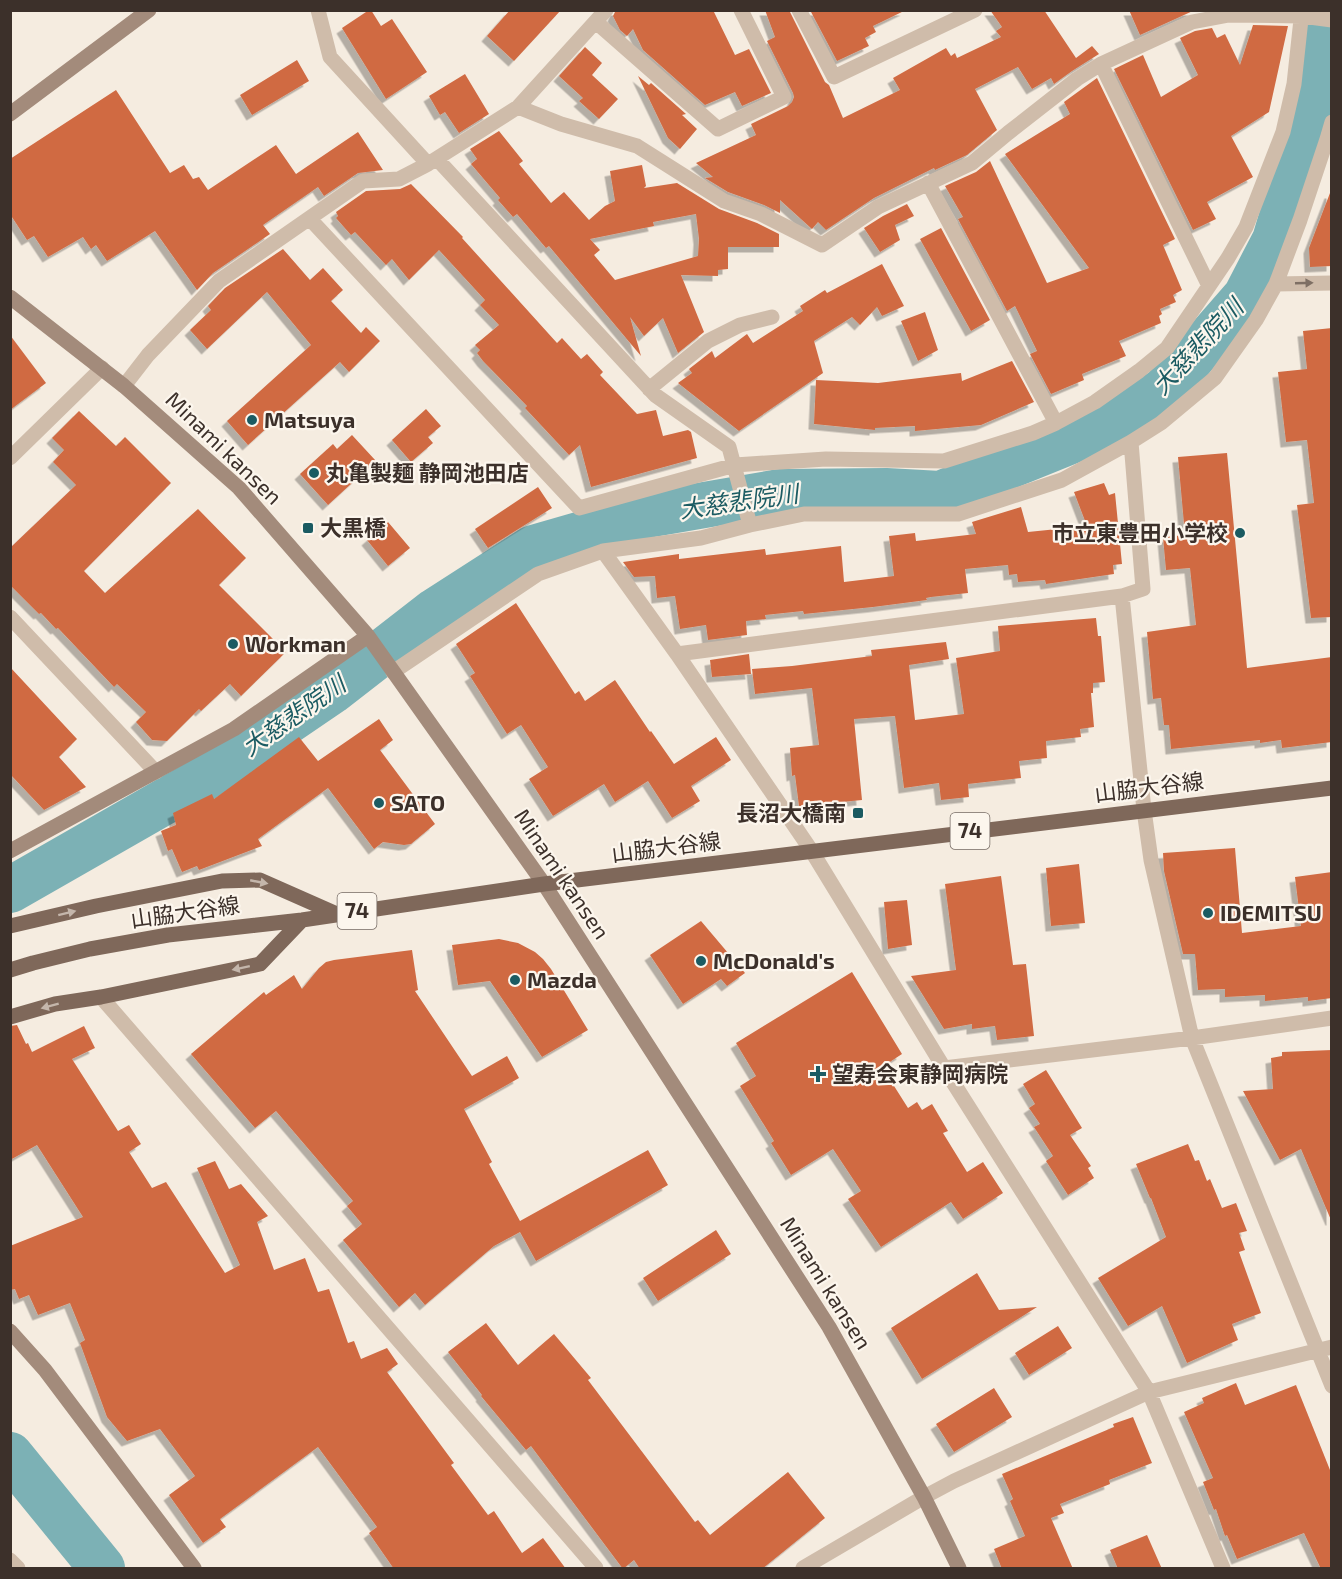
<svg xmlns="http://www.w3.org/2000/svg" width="1342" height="1579" viewBox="0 0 1342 1579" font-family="'Exo 2','Noto Sans JP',sans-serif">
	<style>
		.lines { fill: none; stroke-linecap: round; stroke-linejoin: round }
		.river { stroke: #7cb1b5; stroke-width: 46 }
		.building { fill: #d06a43; fill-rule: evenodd; filter: url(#shadow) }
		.street { stroke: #cfbcaa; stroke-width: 15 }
		.secondary { stroke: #a38b7b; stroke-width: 15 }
		.primary { stroke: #7f685a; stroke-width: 15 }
		.oneway { fill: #7e6f64 }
		.oneway2 { fill: #c4b6ab }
		.poi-dot { fill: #1b5b62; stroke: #fcf6ed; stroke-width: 2 }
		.labels { text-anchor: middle; stroke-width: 4.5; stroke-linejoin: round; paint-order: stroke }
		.shield { fill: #fcf6ed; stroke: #766b64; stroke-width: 1.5 }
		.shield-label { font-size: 21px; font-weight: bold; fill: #3c302a }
		.poi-label { font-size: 22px; font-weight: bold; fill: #3c302a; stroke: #fcf6ed; text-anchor: start }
		.street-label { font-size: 22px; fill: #3c302a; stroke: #fcf6ed }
		.water-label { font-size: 24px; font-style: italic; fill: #1b5b62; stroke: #fcf6ed }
	</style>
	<defs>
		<filter id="shadow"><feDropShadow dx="-5.5" dy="5.5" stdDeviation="0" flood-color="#0004"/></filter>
	</defs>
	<rect width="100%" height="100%" fill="#f5ece0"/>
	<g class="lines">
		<path class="river" d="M10,890L197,783L332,691L435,611L533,548L652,514L780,492L886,491L940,494L1108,426L1164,390L1246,296L1275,240L1292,183L1319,62L1324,10
			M10,1455L102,1568"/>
	</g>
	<path class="building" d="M369,10H371L381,26L392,19L427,72L386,99L342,28Z
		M510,10H561L514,61L487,36Z
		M616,10H713L735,55L749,49L771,93L742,106L735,92L705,105L643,50L633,29L627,36L620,30L613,16Z
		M765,10H789L825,82L829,85L843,118L900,90L893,78L946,48L951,56L955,53L957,58L1001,37L996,31L1002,27L990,10H1044L1076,58L1092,46L1099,54L1072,71L1054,84L1051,78L1032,89L1018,67L975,89L997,130L967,155L935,170L934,168L874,198L826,230L818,222L812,229L780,200V213L764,205L728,192L705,178L713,177L696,163L756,135L751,124L788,106L792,102L794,97L793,93L767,41L775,37Z
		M810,10H906L873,26L876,32L865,38L869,46L837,61Z
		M1129,10H1195L1140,35Z
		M1253,25L1288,26L1269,112L1231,136L1253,177L1207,202L1216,219L1193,230L1114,69L1143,55L1161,97L1198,75L1180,38L1195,31L1212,28L1217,38L1225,34L1240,65Z
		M585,47L602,63L592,75L618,99L599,119L579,101L583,98L559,76Z
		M297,60L309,81L252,115L240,95Z
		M465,74L489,114L459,133L445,112L440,115L429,96Z
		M638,76L649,85L651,83L686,114L682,115L697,129L680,149L668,138Z
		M1097,78L1175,239L1163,245L1182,290L1173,295L1176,302L1160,309L1162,314L1159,316L1161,323L1119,341L1126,356L1082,374L1084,380L1051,394L1030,354L1037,351L1015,306L1007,311L958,219L963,217L945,186L976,172L990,161L1047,283L1089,268L1005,154L1070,114L1064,102Z
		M116,90L170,173L184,165L193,179L199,177L208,190L276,145L296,174L358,132L383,170L358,173L324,196L318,187L263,225L270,234L213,273L197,290L155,231L107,261L96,245L91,249L83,237L48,257L34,236L27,240L10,214V159Z
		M499,131L523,161L519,164L551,203L564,192L589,220L605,206L615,201L610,171L642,165L646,186L644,188L677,183L719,209L757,223L779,234V247H728V269L718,270V276L681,275L704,332L678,353L663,318L644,336L630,317L641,356L549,246L546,248L517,214L513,217L498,200L500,198L471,164L477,159L470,149ZM696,214L699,239L698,256L615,280L594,255L600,250L590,239L654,226L653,222Z
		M411,184L463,237L462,238L557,343L562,338L581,359L587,354L603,372L600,375L637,414L656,410L663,436L688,430L691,432L697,458L591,487L580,445L569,455L525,408L527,406L483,361L477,353L480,350L475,345L499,325L480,305L485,300L439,250L409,280L392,259L386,265L355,232L351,235L336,218L338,216L336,212L366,191L400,189Z
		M1330,193H1332V266L1310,267L1309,248Z
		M907,204L914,216L895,225L900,240L880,252L864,228L883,216Z
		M941,228L990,320L971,331L920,239Z
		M283,249L310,280L323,268L343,290L331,301L361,333L366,327L380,341L349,372L340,362L248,445L227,421L311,345L267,292L207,349L190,330L211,310L208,306L225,288Z
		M882,264L904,306L882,316L877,307L860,325L852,317L814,341L823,373L739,431L678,383L692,373L689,369L712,351L715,358L747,334L753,343L803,311L800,306L825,290L827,293Z
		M925,312L938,350L918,361L901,321Z
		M1332,328V617L1311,618L1297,505L1314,503L1307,440L1286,442L1278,372L1307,369L1303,331Z
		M10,335L46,383L10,410Z
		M1012,361L1034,402L981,425L915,431V426L875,428V430L814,424L816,380L878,383L961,373L962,381Z
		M426,409L441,426L428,437L433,443L411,462L392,440Z
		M79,411L116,446L125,437L171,483L84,571L105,593L198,509L246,558L219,585L286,652L241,696L230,684L201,711L199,709L167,741L152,740L136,722L146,712L117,684L114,687L58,628L56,629L41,613L39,614L10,585V548L76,485L53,462L64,450L52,438Z
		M352,435L376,461L328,505L300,474L333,444L337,449Z
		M1227,453L1247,668L1332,657V742L1282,748L1281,740L1260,743V740L1171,749L1169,725H1164L1161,698L1153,699L1147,632L1196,625L1190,568L1166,570L1163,537L1185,535L1178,457Z
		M1104,483L1109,495L1115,493L1122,564L1113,565L1114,574L1046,584L1045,580L1018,582L1017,574L1009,575L1008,565L965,569L968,593L931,597L926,598L927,600L873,607L804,614L803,611L765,615L766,619L746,621L747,635L708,640L706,625L680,629L675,596L657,598L655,576L634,577L623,562L679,554V559L765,549L766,555L841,546L844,582L894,576L889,536L915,533L916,541L976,534L972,522L1021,507L1028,532L1087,526L1074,492Z
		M538,487L552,508L488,548L475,529Z
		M388,522L410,548L388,566L367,540Z
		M516,603L575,694L579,691L585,701L615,680L650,732L651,731L674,764L716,737L731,760L691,786L700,801L672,818L648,781L615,802L604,784L553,816L529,779L548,767L521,725L507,734L470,676L475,673L456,644Z
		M1096,618L1098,636H1101L1105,682L1093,683V693H1091L1094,727L1080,729L1081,737L1046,741L1047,758L1019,761L1021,778L968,784L969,797L941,800L939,783L904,788L895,716L854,719L862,800L799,806L795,775L792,776L790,748L819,745L812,688L755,694L752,669L792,666L872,656L871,650L946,642L949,659L909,665L915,720L964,714L956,658L1000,651L998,626Z
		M749,654L751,674L712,677L710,660Z
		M10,667L77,739L59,757L86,787L44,810L10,774Z
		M379,719L393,740L380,750L435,824L411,844L404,845L383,842L374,849L328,788L258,839L262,846L199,870L197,866L182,872L172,849L168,851L161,831L176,825L173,813L212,794L214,799L299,737L318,761Z
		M1235,848L1242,933L1301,926L1295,877L1332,872V998L1308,1001V997L1265,1001V995L1225,997V989L1198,990L1195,954H1183L1164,871L1163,853Z
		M1079,864L1085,923L1051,926L1046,868Z
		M1001,876L1013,965L1026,964L1034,1036L997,1040L995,1026L972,1029V1024L944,1029L911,976L956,970L945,884Z
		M907,900L912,945L888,949L884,902Z
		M701,921L745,973L727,986L721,979L683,1004L650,955Z
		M499,939L518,943L535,952L543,959L551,969L588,1030L542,1057L490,981L458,985L452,945Z
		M412,950L418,990L415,991L472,1076L507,1056L519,1078L464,1109L492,1162L489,1164L520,1221L648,1150L668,1185L536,1261L520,1232L494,1246L425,1305L415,1293L399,1307L343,1240L362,1224L347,1206L353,1201L276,1111L255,1128L191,1054L264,992L266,995L294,975L302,989L319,968L326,962L334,960Z
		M852,972L902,1054L882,1067L908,1108L917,1102L922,1110L932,1104L948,1131L943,1133L967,1172L983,1162L1003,1193L963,1219L951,1202L881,1247L848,1199L861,1191L833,1149L791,1175L771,1143L774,1141L740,1086L756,1076L736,1043Z
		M17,1025L26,1044L28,1043L32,1052L84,1026L95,1048L72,1059L118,1131L129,1125L141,1144L129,1152L152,1188L166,1182L225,1273L240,1265L197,1168L215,1161L229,1189L241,1184L268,1216L257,1222L274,1270L305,1258L318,1292L329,1289L348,1343L354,1341L361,1359L387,1348L398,1364L387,1372L454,1463L451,1465L488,1515L494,1511L522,1553L543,1538L566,1569H394L369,1533L377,1527L318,1447L220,1519L226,1527L203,1543L169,1495L195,1476L160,1429L127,1441L107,1417L80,1343L85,1340L70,1303L38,1315L29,1295L19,1299L15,1289L10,1290V1246L83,1217L37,1145L10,1160V1026Z
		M1332,1050V1220H1331L1301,1149L1280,1160L1243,1091L1273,1089L1271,1058L1282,1056V1052Z
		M1046,1070L1082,1128L1070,1135L1091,1166L1088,1168L1094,1178L1068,1195L1046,1161L1053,1156L1034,1127L1040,1124L1029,1108L1035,1104L1023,1084Z
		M1188,1144L1195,1161L1199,1160L1207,1181L1210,1179L1222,1208L1236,1203L1247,1231L1239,1233L1245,1250L1239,1252L1261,1313L1232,1324L1238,1340L1187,1363L1162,1306L1128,1326L1098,1278L1166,1237L1151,1198H1150L1136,1164Z
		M716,1230L731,1254L658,1301L643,1278Z
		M977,1273L999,1310L1037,1307L922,1379L891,1328Z
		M486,1323L518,1365L554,1334L591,1378L588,1380L695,1522L698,1520L710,1535L788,1472L825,1518L762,1569H640L634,1560L623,1569L531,1446L526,1450L481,1396L482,1395L448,1352Z
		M1058,1326L1072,1348L1029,1375L1015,1353Z
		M1236,1383L1245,1405L1296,1385L1332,1475V1569H1321L1304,1533L1237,1559L1227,1535L1225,1536L1216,1509L1214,1510L1203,1482L1213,1478L1184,1412L1204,1403L1202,1398Z
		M994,1388L1012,1417L954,1452L936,1424Z
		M1133,1417L1152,1463L1109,1480L1110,1484L1060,1504L1064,1513L1051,1518L1073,1569H1002L994,1549L1025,1536L1010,1501L1013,1499L1002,1474L1114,1427L1113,1424Z
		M1147,1535L1162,1569H1118L1110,1550Z"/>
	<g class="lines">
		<path class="street" d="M318,10L330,57L428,164
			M799,10L834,77L975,10
			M596,22L718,129L784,97L741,10
			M1101,64L1209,286
			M518,107L606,10
			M437,159L655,395L729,447L750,525
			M928,183L1056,423
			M310,219L579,508L735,465L826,459L944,461L1033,433L1056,423L1095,402L1139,371L1167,348L1228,258L1246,227L1283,132L1294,84L1302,10
			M1276,284L1332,283
			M124,386L148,355L219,281L363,181L399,179L428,164L518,107L561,124L637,146L724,201L761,214L822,245L878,207L972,163L1008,133L1077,79L1101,64L1192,22L1229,15L1302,16L1332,20
			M649,389L708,341L740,325L772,317
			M1131,442L1143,589L1122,596L1144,810L1151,860L1192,1038L1332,1386
			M10,458L102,368
			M603,551L677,654L811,850L944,1068L1149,1392L1223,1568
			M10,617L156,772
			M677,654L1122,596
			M393,672L538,574L603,551L701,538L750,525L804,514H958L1062,480L1131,442L1161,423L1215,378L1256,320L1276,284L1300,220L1327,139L1332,122
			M101,997L596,1568
			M944,1068L1192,1038L1332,1018
			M10,1560L18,1568
			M803,1568L924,1497L954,1481L1149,1392L1332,1347"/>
		<path class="secondary" d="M10,114L149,10
			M10,297L124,386L239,488L368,636L544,884L829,1327L924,1497L959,1568
			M10,851L234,729L368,636
			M10,1331L45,1370L194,1568"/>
		<path class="primary" d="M10,926L96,906L222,881L260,880L337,914
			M10,970L33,963L90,949L168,935L302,920L544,884L1332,788
			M10,1017L55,1004L101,997L260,964L302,920"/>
	</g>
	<defs><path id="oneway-solid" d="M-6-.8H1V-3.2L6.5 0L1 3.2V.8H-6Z" transform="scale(1.5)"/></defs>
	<use class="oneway" href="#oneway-solid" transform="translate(1304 283) rotate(-2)"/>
	<g class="oneway2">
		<use href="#oneway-solid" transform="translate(259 882) rotate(11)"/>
		<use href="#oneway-solid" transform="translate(67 913) rotate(-14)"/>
		<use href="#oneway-solid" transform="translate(241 968) rotate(168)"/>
		<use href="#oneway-solid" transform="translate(50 1006) rotate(165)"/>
	</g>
	<g class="poi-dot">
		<circle cx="252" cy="420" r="6"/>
		<circle cx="314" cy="473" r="6"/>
		<rect x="302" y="522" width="12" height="12" rx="3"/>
		<circle cx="1240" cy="533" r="6"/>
		<circle cx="233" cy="644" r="6"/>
		<circle cx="379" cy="803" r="6"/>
		<rect x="852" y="807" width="12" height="12" rx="3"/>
		<circle cx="1208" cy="913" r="6"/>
		<circle cx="701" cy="961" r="6"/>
		<circle cx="515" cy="980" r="6"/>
		<path d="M815 1065h6v6h6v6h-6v6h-6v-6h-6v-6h6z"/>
	</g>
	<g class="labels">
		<g class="shield">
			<rect x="950.5" y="813" width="39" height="36" rx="4.5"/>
			<rect x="337.5" y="893" width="39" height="36" rx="4.5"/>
		</g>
		<g class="shield-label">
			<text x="970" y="838">74</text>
			<text x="357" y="918">74</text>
		</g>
		<g class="poi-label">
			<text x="264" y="428">Matsuya</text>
			<text x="326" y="481">丸亀製麺 静岡池田店</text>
			<text x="320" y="536">大黒橋</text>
			<text x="1228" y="541" text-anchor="end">市立東豊田小学校</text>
			<text x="245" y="652">Workman</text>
			<text x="391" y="811">SATO</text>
			<text x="846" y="821" text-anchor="end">長沼大橋南</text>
			<text x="1220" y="921">IDEMITSU</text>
			<text x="713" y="969">McDonald's</text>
			<text x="527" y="988">Mazda</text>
			<text x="832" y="1082">望寿会東静岡病院</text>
		</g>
		<g class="street-label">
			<text transform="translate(224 448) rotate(44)" y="8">Minami kansen</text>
			<text transform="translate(1149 787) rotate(-7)" y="8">山脇大谷線</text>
			<text transform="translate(666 847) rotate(-7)" y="8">山脇大谷線</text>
			<text transform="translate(562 874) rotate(56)" y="8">Minami kansen</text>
			<text transform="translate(185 912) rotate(-8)" y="8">山脇大谷線</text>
			<text transform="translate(826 1283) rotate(58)" y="8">Minami kansen</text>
		</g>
		<g class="water-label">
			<text transform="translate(1198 347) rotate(-47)" y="8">大慈悲院川</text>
			<text transform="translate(739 502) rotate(-8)" y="8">大慈悲院川</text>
			<text transform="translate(294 716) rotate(-35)" y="8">大慈悲院川</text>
		</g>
	</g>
	<rect width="1342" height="1579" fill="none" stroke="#3c302a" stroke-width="24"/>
</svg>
